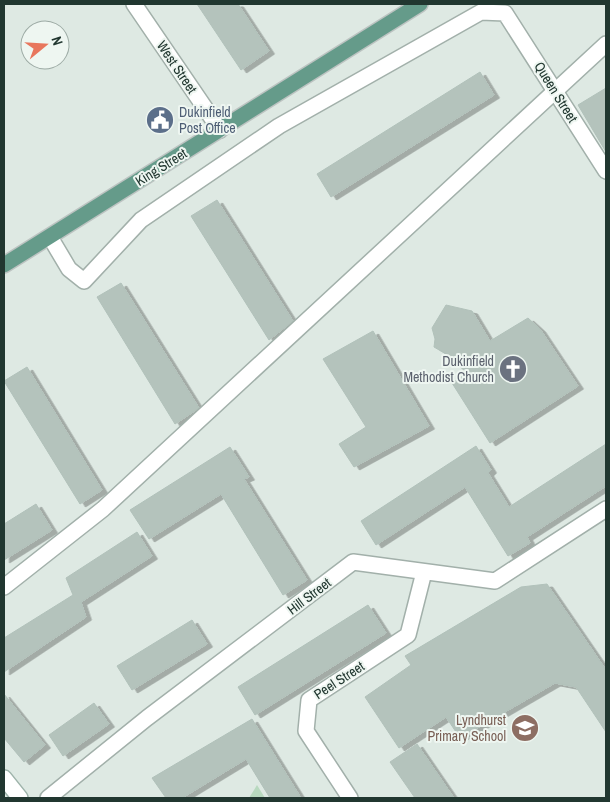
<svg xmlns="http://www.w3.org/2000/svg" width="610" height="802" viewBox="0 0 610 802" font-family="'Archivo Narrow',sans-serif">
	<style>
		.green { fill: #b8d9bf }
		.building { fill: #b4c3bc; stroke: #b1c1ba; filter: url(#shadow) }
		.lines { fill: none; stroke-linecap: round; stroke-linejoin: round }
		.pedestrian-casing { stroke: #a2b0aa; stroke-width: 18 }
		.minor-casing { stroke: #a2b0aa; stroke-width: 18 }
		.secondary-casing { stroke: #9eb3aa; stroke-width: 18 }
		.primary-casing { stroke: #bcc3c1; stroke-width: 18 }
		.pedestrian { stroke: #fff; stroke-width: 15 }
		.minor { stroke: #fff; stroke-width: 15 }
		.secondary { stroke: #fff; stroke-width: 15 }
		.primary { stroke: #659b8a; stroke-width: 15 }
		.labels { text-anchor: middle; stroke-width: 4; stroke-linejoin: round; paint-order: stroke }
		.street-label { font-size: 14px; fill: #213730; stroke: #eef6f1 }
		.service-label { font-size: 14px; fill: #4e5e75; stroke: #eef6f1; text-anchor: start }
		.worship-label { font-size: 14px; fill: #5b616d; stroke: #eef6f1; text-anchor: end }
		.education-label { font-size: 14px; fill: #785e54; stroke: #eef6f1; text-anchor: end }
	</style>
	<defs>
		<filter id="shadow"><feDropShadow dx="5.5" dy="3" stdDeviation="0" flood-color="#0004"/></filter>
	</defs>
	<rect width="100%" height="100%" fill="#dee9e3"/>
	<path class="green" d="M257,785L265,798H249Z"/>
	<path class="building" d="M197,4H238L269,51L241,70Z
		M480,72L494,95L331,197L317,174Z
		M606,88V152L578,105Z
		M217,200L293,321L269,340L191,216Z
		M121,283L199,408L175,424L97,297Z
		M446,305L472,311L490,341L528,318L540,329L578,386L490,443L452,383L467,373L446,354L434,347L435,339L432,328Z
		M373,331L429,426L354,467L339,444L366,427L323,359Z
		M27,367L102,490L80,504L4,381Z
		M606,444V486L527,537L530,543L508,556L465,487L376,545L361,521L476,446L491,470L488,473L509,507Z
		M230,447L249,477L244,479L307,580L283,595L221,494L149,539L130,510Z
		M36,504L52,530L4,560V524Z
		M137,532L152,556L81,602L86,617L4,672V638L73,595L66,578Z
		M547,584L606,670V732L576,687L555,683L460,738L446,717L399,748L365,697L411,665L405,656L521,587Z
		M368,605L386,633L255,715L238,687Z
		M192,620L207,644L132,690L117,666Z
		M4,694L45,745L24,762L4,738Z
		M94,703L109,724L63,756L49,735Z
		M252,719L301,798H270L246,759L182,798H166L152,778Z
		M417,744L454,798H415L390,762Z"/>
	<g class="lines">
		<defs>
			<path id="pedestrian" d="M4,587L103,509L606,44"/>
			<path id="minor" d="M134,4L220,130
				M50,237L69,269L84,281L141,220L279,126L481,12L505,13L606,171
				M48,798L147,718L353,562L495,581L606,509
				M350,798L306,731L309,700L408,635L424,572"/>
			<path id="secondary" d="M4,778L20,798"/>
			<path id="primary" d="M4,265L420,4"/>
		</defs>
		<use href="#pedestrian" class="pedestrian-casing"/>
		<use href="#minor" class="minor-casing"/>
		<use href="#secondary" class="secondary-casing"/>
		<use href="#primary" class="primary-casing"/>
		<use href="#pedestrian" class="pedestrian"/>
		<use href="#minor" class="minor"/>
		<use href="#secondary" class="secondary"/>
		<use href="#primary" class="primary"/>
	</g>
	<defs>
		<symbol id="civic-disc" viewBox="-11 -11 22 22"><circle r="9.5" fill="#5c6f8a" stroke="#eef6f1"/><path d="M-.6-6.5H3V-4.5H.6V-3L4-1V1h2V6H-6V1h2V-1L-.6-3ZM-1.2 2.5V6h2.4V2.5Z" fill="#fff"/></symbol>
		<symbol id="church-disc" viewBox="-11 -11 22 22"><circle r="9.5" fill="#6b7280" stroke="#eef6f1"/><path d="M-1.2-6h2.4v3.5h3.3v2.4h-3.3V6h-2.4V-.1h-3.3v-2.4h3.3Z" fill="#fff"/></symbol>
		<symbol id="school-disc" viewBox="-11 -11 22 22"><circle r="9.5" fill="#8d6e63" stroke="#eef6f1"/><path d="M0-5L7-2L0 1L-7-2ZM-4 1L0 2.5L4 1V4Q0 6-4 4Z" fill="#fff"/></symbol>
	</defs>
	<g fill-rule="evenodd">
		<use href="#civic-disc" x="144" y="104" width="32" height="32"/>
		<use href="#church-disc" x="497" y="353" width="32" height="32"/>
		<use href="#school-disc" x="509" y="712" width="32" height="32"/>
	</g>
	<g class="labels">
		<g class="street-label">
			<text transform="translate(177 67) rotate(56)" y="5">West Street</text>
			<text transform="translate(556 92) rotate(58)" y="5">Queen Street</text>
			<text transform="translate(161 167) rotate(-32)" y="5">King Street</text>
			<text transform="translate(309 596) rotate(-37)" y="5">Hill Street</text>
			<text transform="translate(339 680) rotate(-33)" y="5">Peel Street</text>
		</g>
		<g class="service-label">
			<text x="179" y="117">Dukinfield<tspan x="179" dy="16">Post Office</tspan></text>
		</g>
		<g class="worship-label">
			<text x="494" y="366">Dukinfield<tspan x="494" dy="16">Methodist Church</tspan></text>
		</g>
		<g class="education-label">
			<text x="506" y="725">Lyndhurst<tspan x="506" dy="16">Primary School</tspan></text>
		</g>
	</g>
	<rect width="610" height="802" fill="none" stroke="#213730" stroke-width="10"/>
	<g transform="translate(45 45) rotate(72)"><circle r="24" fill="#eef6f1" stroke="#9caaa4"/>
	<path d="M0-4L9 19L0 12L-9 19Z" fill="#e8765d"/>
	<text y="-8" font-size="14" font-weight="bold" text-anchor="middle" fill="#213730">N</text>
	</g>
</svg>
